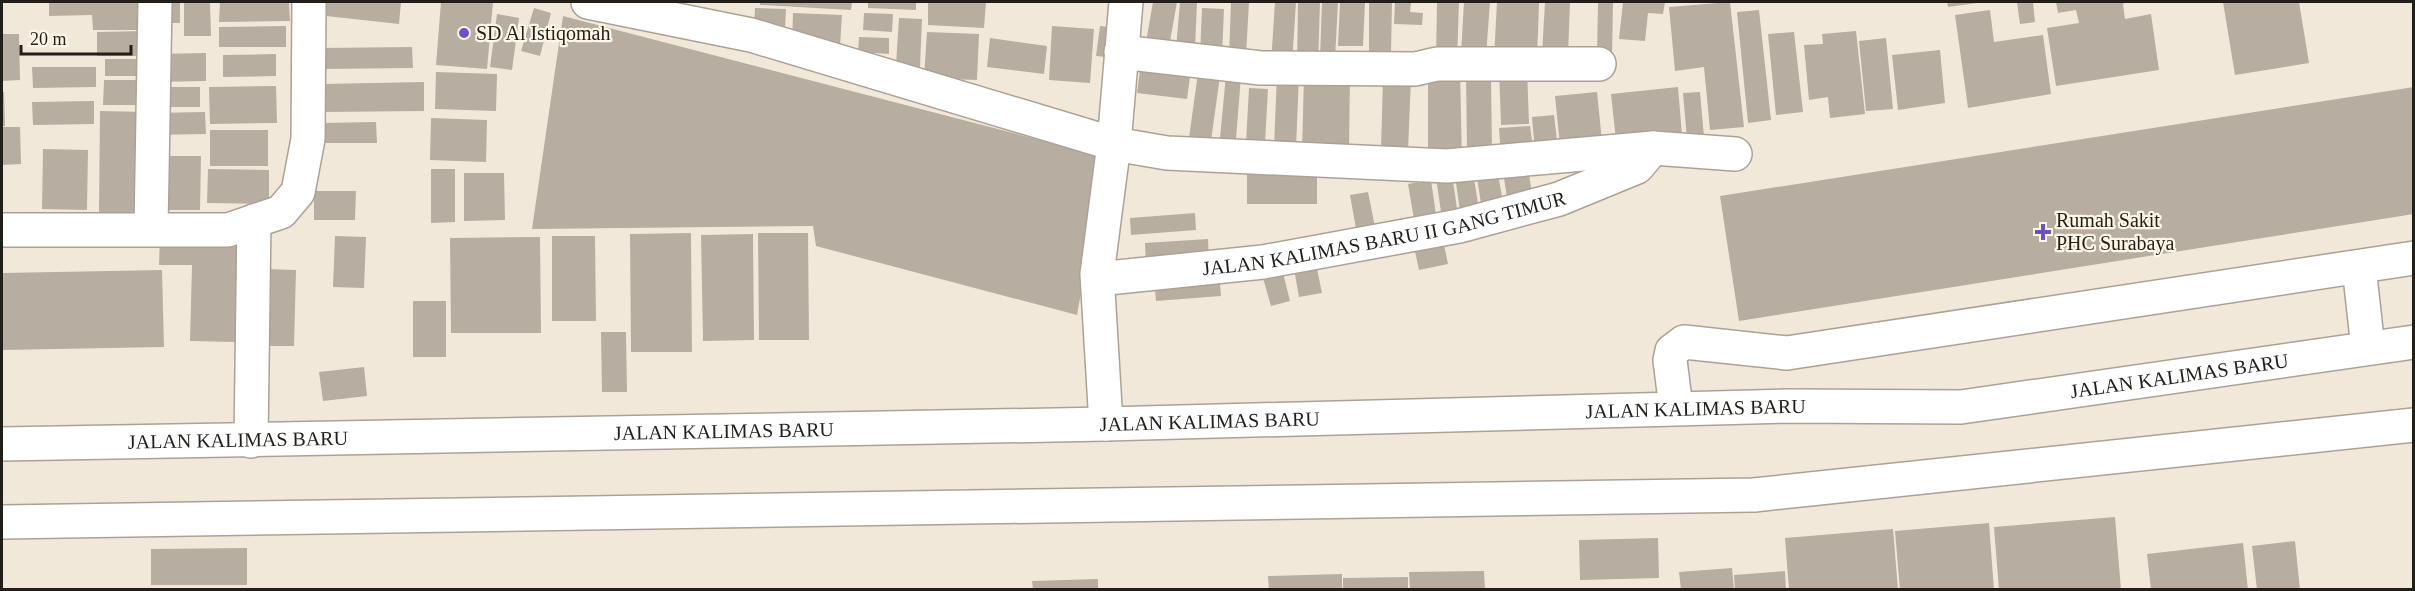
<svg xmlns="http://www.w3.org/2000/svg" width="2415" height="591" viewBox="0 0 2415 591" font-family="'Times New Roman',serif">
	<style>
		.building { fill: #b7aea1 }
		.lines { fill: none; stroke-linecap: round; stroke-linejoin: round }
		.minor-casing { stroke: #aba295; stroke-width: 36 }
		.minor { stroke: #fff; stroke-width: 33 }
		.poi-dot { fill: #6c53cc; stroke: #fff6e7; stroke-width: 2 }
		.labels { text-anchor: middle; stroke-width: 4.5; stroke-linejoin: round; paint-order: stroke }
		.poi-label { font-size: 20px; fill: #221f1a; stroke: #fff6e7; text-anchor: start }
		.street-label { font-size: 20px; fill: #221f1a; stroke: #fff6e7 }
	</style>
	<rect width="100%" height="100%" fill="#f2e8da"/>
	<path class="building" d="M49,2H149V30H93L92,15L49,16Z
		M159,2H180V23H159Z
		M184,2H210L211,36H184Z
		M220,2H289L290,21L219,22Z
		M327,2H401L399,24L326,16Z
		M441,2H493L487,69L436,65Z
		M760,2H852L851,10L760,5Z
		M868,2H916V10L868,8Z
		M928,2H986L984,28L928,25Z
		M1153,2H1177L1169,47L1146,42Z
		M1180,2H1197L1195,49L1176,48Z
		M1231,2H1249L1246,55H1229Z
		M1275,2H1296L1292,64L1271,63Z
		M1298,2H1320L1318,66L1297,65Z
		M1322,2H1338L1335,59L1320,58Z
		M1340,2H1365L1363,46H1338Z
		M1369,2H1392L1391,54L1369,55Z
		M1395,2H1411L1410,12L1423,13L1422,25L1394,24Z
		M1437,2H1459L1457,59H1436Z
		M1464,2H1490L1486,56L1461,55Z
		M1497,2L1539,3L1537,59L1494,58Z
		M1545,2H1570L1568,56L1542,55Z
		M1598,2H1613L1612,58H1597Z
		M1623,2H1665L1663,14L1648,13L1645,41L1619,39Z
		M1730,2L1744,127L1710,130L1704,67L1675,71L1669,7Z
		M1947,2H1977V3L1948,7Z
		M2017,2H2033L2035,22L2020,24Z
		M2056,2H2127L2123,4L2125,19L2151,14L2159,70L2056,86L2047,28L2079,23L2076,10L2058,13Z
		M2223,2H2299L2309,63L2235,75Z
		M534,8L551,13L540,56L521,51Z
		M755,8L786,9L785,29L754,27Z
		M1202,8L1224,9L1222,57L1200,56Z
		M1759,10L1771,120L1748,123L1737,12Z
		M1990,10L1994,42L2043,35L2051,94L1968,108L1955,15Z
		M793,13L842,15L840,46L792,43Z
		M864,13L893,14L892,32L863,30Z
		M497,14L519,18L512,70L490,67Z
		M563,16L1105,157L1077,315L816,246L813,226L532,229Z
		M899,18L922,19L920,67L896,65Z
		M286,26V47H219V27Z
		M1052,26L1094,29L1090,83L1049,80Z
		M1100,26L1120,28L1117,58L1096,56Z
		M146,31V56H97V32Z
		M1856,31L1865,114L1830,118L1828,97L1809,100L1804,45L1823,44L1822,34Z
		M927,32L979,34L977,80L924,78Z
		M1794,32L1803,112L1776,115L1768,34Z
		M2,34H19L20,80L2,81Z
		M859,37L889,38V54L858,52Z
		M990,38L1047,46L1044,74L987,67Z
		M1886,38L1893,109L1866,111L1859,41Z
		M412,47L413,68L320,69L319,48Z
		M1940,50L1945,103L1898,110L1892,55Z
		M206,53V81L158,82V54Z
		M276,54V76L223,77V55Z
		M105,59H152V76H105Z
		M1141,63L1191,69L1187,99L1137,93Z
		M1199,66L1221,69L1210,148L1188,145Z
		M32,67H96V87L33,88Z
		M1428,68H1460L1462,162L1428,163Z
		M1527,68L1529,124L1501,125L1499,69Z
		M436,72L497,74L496,111L435,109Z
		M1277,73L1299,75L1296,148L1274,147Z
		M1491,73L1492,153H1467L1466,74Z
		M1226,75L1241,76L1236,139L1220,138Z
		M1304,75L1350,76L1349,152L1302,151Z
		M1383,77L1411,78L1408,151L1381,150Z
		M104,80H144V105H103Z
		M424,82V111L324,112L323,84Z
		M276,86L277,123L210,124L209,87Z
		M156,87H200V107H156Z
		M1678,87L1682,135L1617,150L1611,94Z
		M2414,87V214L1739,321L1720,196Z
		M1249,88L1268,89L1265,143L1246,142Z
		M2,92H4L5,126H2Z
		M1597,92L1602,141L1560,145L1555,96Z
		M1700,92L1704,137L1687,139L1683,93Z
		M94,101V124L33,125L32,102Z
		M100,111L146,112L144,214L99,213Z
		M205,112L206,134L154,135V113Z
		M1554,115L1558,149L1535,151L1532,117Z
		M431,118L487,120L486,162L430,160Z
		M376,122L377,143H321L322,123Z
		M1530,126L1534,154L1501,156L1499,128Z
		M2,127H20L21,164L2,165Z
		M210,130H268V166H210Z
		M43,149L88,150L87,210L42,209Z
		M158,156H201L200,210H157Z
		M1497,168L1505,214L1483,217L1476,171Z
		M1528,168L1533,200L1508,204L1503,172Z
		M208,169L269,170V204L207,203Z
		M431,169H455V222L431,223Z
		M1247,170H1317V204H1247Z
		M464,173H504L505,220L464,221Z
		M1473,173L1480,215L1461,218L1455,176Z
		M1452,174L1458,216L1442,219L1436,177Z
		M1431,180L1437,222L1415,225L1408,184Z
		M314,191H356L355,220H314Z
		M1368,192L1377,237L1358,240L1350,195Z
		M1195,213L1196,230L1131,235L1130,218Z
		M691,233L692,352H631L630,234Z
		M758,233H808L809,340H759Z
		M753,234L754,340L703,341L701,235Z
		M1442,235L1448,264L1419,270L1413,242Z
		M160,236L239,237L236,342L190,341L192,265H159Z
		M335,236L366,237L364,288L333,287Z
		M552,236H595L596,321H552Z
		M540,237L541,333H451L450,238Z
		M1208,239L1209,261L1146,265L1145,243Z
		M1315,259L1322,293L1299,297L1293,263Z
		M266,269L296,270L294,346H264Z
		M162,270L164,347L2,350V273Z
		M1219,272L1221,296L1156,301L1154,277Z
		M1283,273L1290,301L1271,306L1263,278Z
		M413,301H446V357H413Z
		M601,332H626L627,392H602Z
		M364,367L367,396L323,401L319,372Z
		M2115,517L2121,590H1999L1994,527Z
		M1989,523L1994,590H1900L1895,531Z
		M1893,529L1898,590H1789L1785,538Z
		M1658,538L1659,578L1580,580L1579,540Z
		M2295,541L2300,590H2257L2252,546Z
		M2243,543L2248,590H2151L2147,554Z
		M247,548V585H151V549Z
		M1732,568L1734,590H1681L1679,572Z
		M1484,571L1485,590H1410L1409,572Z
		M1785,571L1786,590H1735L1734,575Z
		M1342,574V590H1269L1268,576Z
		M1408,577V590H1343V578Z
		M1098,579V590H1033L1032,581Z"/>
	<g class="lines">
		<defs>
			<g id="minor">
				<path d="M588,2L751,35L1114,144L1167,153L1447,166L1653,148L1735,154"/>
				<path d="M1121,52L1261,68L1415,69L1437,64H1599"/>
				<path d="M151,229L155,2"/>
				<path d="M2,230H228L281,212L298,192L308,139L309,2"/>
				<path d="M2359,267L2368,348"/>
				<path id="s1" d="M1098,279L1263,262L1459,226L1559,199L1637,167L1653,148"/>
				<path d="M1676,408L1670,360L1672,351L1684,342L1787,353L2414,258"/>
				<path d="M1106,424L1097,274L1114,144L1126,2"/>
				<path d="M251,441L254,221"/>
				<path id="s2" d="M2,444L1106,424L1787,406L1961,407L2414,342"/>
				<path d="M2,522L1754,495L2414,425"/>
			</g>
		</defs>
		<use href="#minor" class="minor-casing"/>
		<use href="#minor" class="minor"/>
	</g>
	<g class="poi-dot">
		<circle cx="464" cy="33" r="6"/>
		<path d="M2040 223h6v6h6v6h-6v6h-6v-6h-6v-6h6z"/>
	</g>
	<g class="labels">
		<g class="poi-label">
			<text x="476" y="40">SD Al Istiqomah</text>
			<text x="2056" y="227">Rumah Sakit<tspan x="2056" dy="23">PHC Surabaya</tspan></text>
		</g>
		<g class="street-label">
			<text dy="7" stroke="none"><textPath href="#s1" startOffset="290">JALAN KALIMAS BARU II GANG TIMUR</textPath></text>
			<text dy="7" stroke="none"><textPath href="#s2" startOffset="2180">JALAN KALIMAS BARU</textPath></text>
			<text dy="7" stroke="none"><textPath href="#s2" startOffset="1694">JALAN KALIMAS BARU</textPath></text>
			<text dy="7" stroke="none"><textPath href="#s2" startOffset="1208">JALAN KALIMAS BARU</textPath></text>
			<text dy="7" stroke="none"><textPath href="#s2" startOffset="722">JALAN KALIMAS BARU</textPath></text>
			<text dy="7" stroke="none"><textPath href="#s2" startOffset="236">JALAN KALIMAS BARU</textPath></text>
		</g>
	</g>
	<rect width="2415" height="591" fill="none" stroke="#221f1a" stroke-width="6"/>
	<path d="M21 45v9h110v-9" fill="none" stroke="#221f1a" stroke-width="3"/>
	<text x="30" y="45" font-size="18" fill="#221f1a" stroke="#fff6e7" stroke-width="4.5" paint-order="stroke">20 m</text>
</svg>
